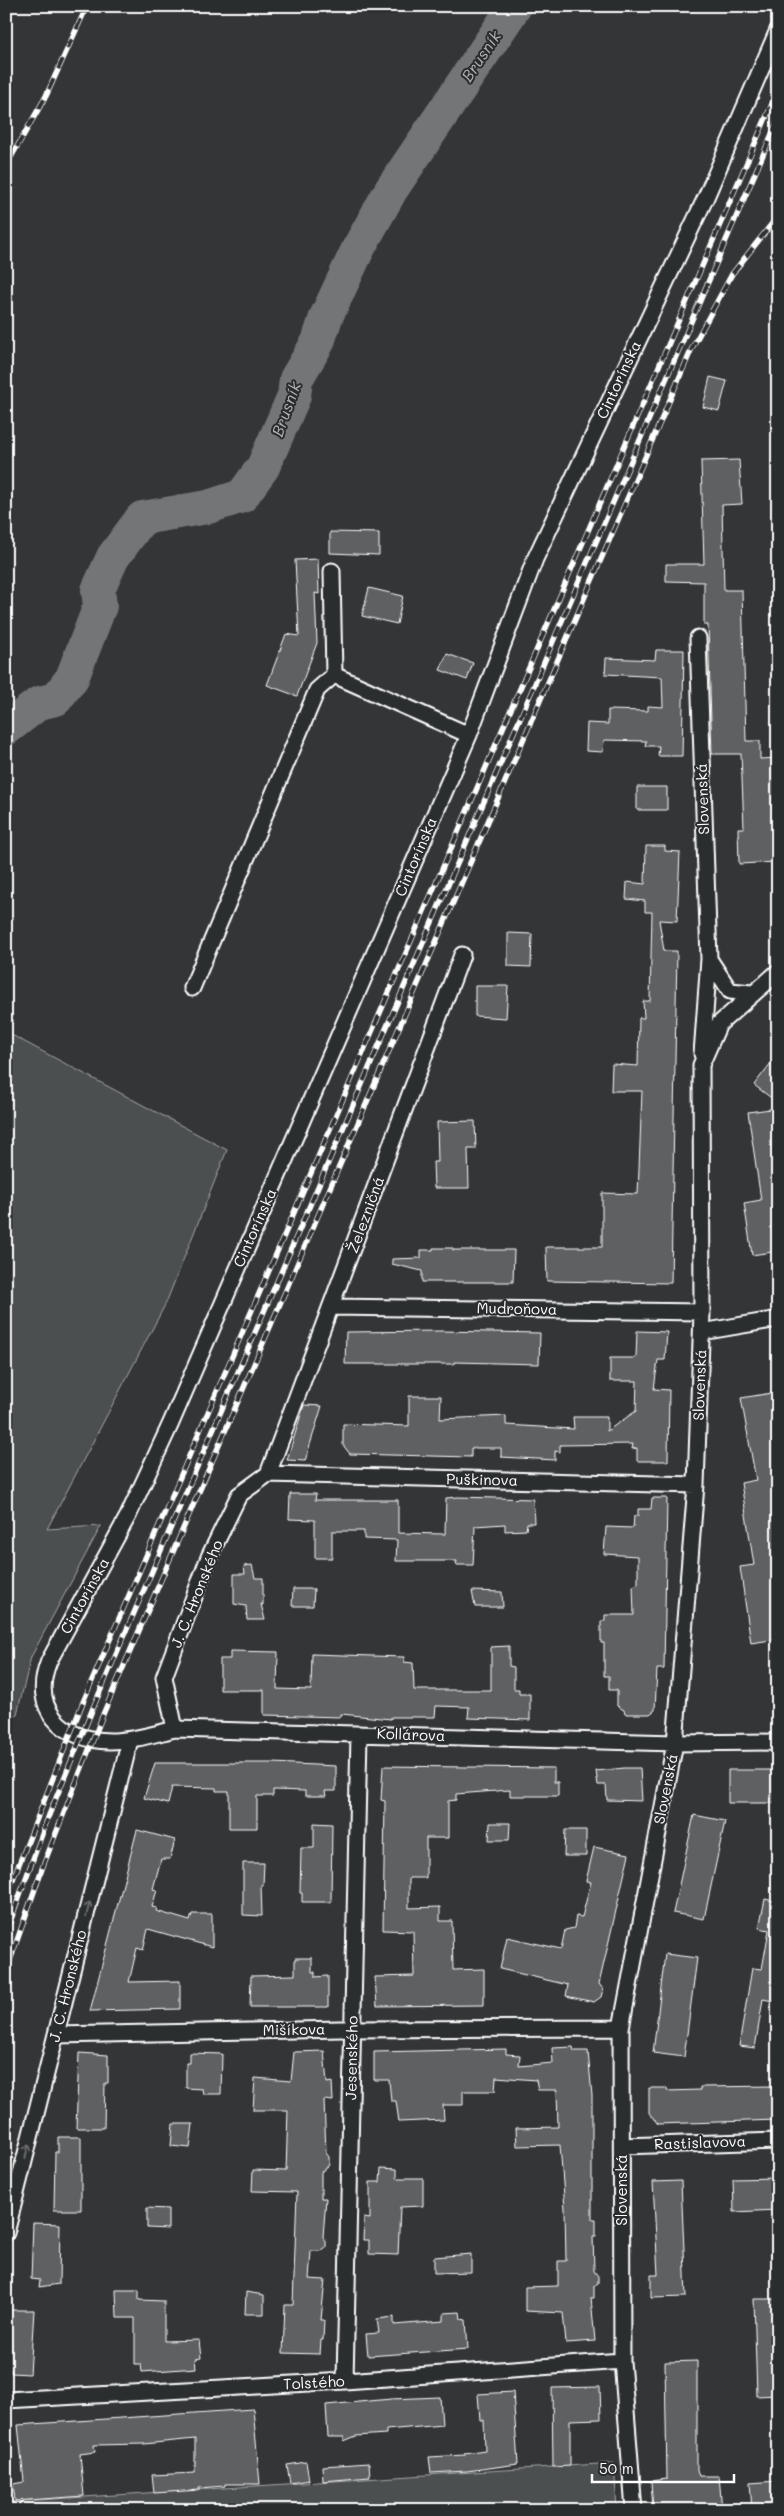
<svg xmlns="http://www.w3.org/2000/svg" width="784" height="2516" viewBox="0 0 784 2516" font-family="Mali,sans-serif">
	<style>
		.green { fill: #4c4f50; stroke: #a6a7a8 }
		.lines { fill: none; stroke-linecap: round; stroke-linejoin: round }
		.river { stroke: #737576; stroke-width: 34 }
		.building { fill: #5f6162; stroke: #fff }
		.street-casing { stroke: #fff; stroke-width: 19 }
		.street { stroke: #2a2d2e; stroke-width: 15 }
		.rail-casing { stroke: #fff; stroke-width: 5.5 }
		.rail { stroke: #2a2d2e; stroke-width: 4; stroke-dasharray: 11; stroke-linecap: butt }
		.oneway { stroke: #6a6c6d }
		.labels { text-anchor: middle; stroke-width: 4; stroke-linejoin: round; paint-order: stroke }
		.street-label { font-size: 15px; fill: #fff; stroke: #2a2d2e }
		.water-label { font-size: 16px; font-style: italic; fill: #b2b3b4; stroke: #2a2d2e }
	</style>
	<rect width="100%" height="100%" fill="#333536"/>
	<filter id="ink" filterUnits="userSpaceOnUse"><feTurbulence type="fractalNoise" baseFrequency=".02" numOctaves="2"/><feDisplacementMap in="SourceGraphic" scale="10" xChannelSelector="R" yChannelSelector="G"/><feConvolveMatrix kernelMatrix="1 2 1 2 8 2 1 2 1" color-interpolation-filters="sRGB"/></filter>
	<g filter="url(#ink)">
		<path class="green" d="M6,1032L227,1150L166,1303L47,1529L101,1526L31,1657L17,1714L6,1724Z
			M614,2463L617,2510H6V2502Z"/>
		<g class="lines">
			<path class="river" d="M6,729L39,703L56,699L72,678L100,606L98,590L113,557L142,518L208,507L242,496L263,467L294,396L296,379L318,342L326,317L358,249L391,190L515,6"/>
		</g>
		<path class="building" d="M710,377L727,381L719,411L703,407Z
			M739,460L742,504L722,505L724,590H742L746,741H760V759L778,758V862L739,864L738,828H744L741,754H712L708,625H704V582L666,581V564H704L701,461Z
			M330,532L379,533V555L330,553Z
			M318,559L319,594L315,593L317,643L297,696L267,685L286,634L299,636L295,560Z
			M369,588L403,596L397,624L362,616Z
			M656,650H684L682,756H658L659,746H645L646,741L604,740L603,752L586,751L587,723L608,724V710L648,711V706L663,707L662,677L605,674L606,658L655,660Z
			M447,654L473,663L467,680L440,670Z
			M637,787H667V810H637Z
			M646,846H665V851L680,852L677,921L659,920L664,951H677L671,1283L547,1281L546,1247H602V1193L638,1194L642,1091H611L612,1064L638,1066L639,1018H644L643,1001H650L652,912H645V901L626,899L627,882L645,884Z
			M508,933L532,934L531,967L508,966Z
			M475,986H508L506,1018L475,1016Z
			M778,1054V1103L754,1085Z
			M778,1108V1251L752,1255L744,1203L761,1200L748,1112Z
			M475,1121L476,1149H468L469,1188H434L433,1162H438L437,1122Z
			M433,1248H453V1250H514L513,1282H422V1271L392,1264V1259L421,1258V1250H433Z
			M441,1331L540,1333L539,1364L454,1362V1364H345L346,1332Z
			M637,1331L667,1332L665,1360H658L654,1389L669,1390L668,1461H637V1448L632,1449L633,1444L560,1445V1452L555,1451V1460L501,1457V1448H471V1457L350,1454L343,1445V1424L409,1426V1396H441L440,1419L506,1416V1425L574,1429L573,1417H607V1431L636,1411L637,1381H610V1358H636Z
			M778,1392V1476L774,1477L778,1499V1561L775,1562L778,1578V1639L751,1643L740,1567L754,1565L741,1483L756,1480L741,1398Z
			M304,1405L322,1406L305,1461L287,1460Z
			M290,1494H316L315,1500H398V1533L445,1534L446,1498L458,1497L533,1499L534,1523H527L526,1530L505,1531V1524L475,1526L473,1565H456L457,1561H396L397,1540L364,1539V1531H332V1558H315V1520L289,1519Z
			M652,1498H667L664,1669H657L655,1710L650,1714H625L624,1710L617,1706V1690H609V1676H604V1643H601V1621H605V1615H634L633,1586L638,1584V1556L604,1554L606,1527L633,1528L634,1516H638V1509H651Z
			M252,1565L255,1578H263V1605L261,1604L265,1620H247L246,1606L234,1604V1574H245L244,1566Z
			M293,1589H314L313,1606H292Z
			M472,1591L502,1592L503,1607H475Z
			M509,1646V1666L514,1667V1689H519V1694H530V1720L468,1718L469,1707L436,1706L435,1717H391V1719L341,1714V1717L264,1715V1690H220V1659H230V1651L278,1652L277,1689L311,1690L312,1654L404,1657V1662L413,1663L414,1690H491V1647Z
			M155,1763H273L336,1766V1791H325L326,1796H305V1791L273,1790V1796H257V1828H229V1791H216V1788L172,1787L168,1804L144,1798Z
			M383,1766L554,1768V1782H558V1796H510V1790L456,1794V1800L448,1801V1838H426V1878H409V1908L440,1907V1921H452L453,1970L484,1969V2005L377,2006L375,1977L414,1976L413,1931L383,1930L385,1801L381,1800Z
			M624,1768H640L642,1801L607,1800L606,1785H598L596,1771Z
			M728,1770H778V1803H728Z
			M694,1815L725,1821L704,1919L673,1913Z
			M314,1823L332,1824L331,1902H302V1893H300L301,1848H314Z
			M490,1823H510L509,1840H489Z
			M137,1830L175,1840L170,1859H161L153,1889L157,1890L152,1907L157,1908L156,1911L190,1921L192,1914H212V1947L148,1929L143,1950L137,1948L129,1982L180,1981V2009L90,2011Z
			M565,1830H586V1856H564Z
			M594,1847L629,1854L599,1984L603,1989L601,1997L594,2002L566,1996L568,1985L500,1969L507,1937L561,1949L565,1930L574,1928L576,1916L582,1917L591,1882L586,1881Z
			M243,1863H264L263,1885H261L262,1916L243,1915Z
			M765,1899L778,1902V2002L763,1999L755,2048L739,2046L752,1968L762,1969L769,1930L759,1928Z
			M665,1954L697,1958L684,2057L653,2053Z
			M295,1958H312V1972H315V1977L328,1976V2007H250L251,1976L295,1975Z
			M573,2047L574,2051H588L592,2096V2219H596V2236H593L594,2271L598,2276V2283L594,2286V2298H591L595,2341L566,2343L563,2313L525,2311V2287L558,2286V2261H566L565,2209L560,2145L517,2146L516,2128L558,2127L557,2090H538L536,2080L496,2077L495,2091H463V2105H443L444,2120L399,2122L396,2101H391L389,2080H374V2052L506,2049V2054L520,2055L519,2066L553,2063L552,2048Z
			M324,2051L327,2083L332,2082L333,2101L324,2100L326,2153L329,2157V2165L321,2172V2198H326L323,2237L326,2241V2247L321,2251H311L309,2279L325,2280L321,2320H324L323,2340H321L320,2354L283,2353L285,2305H293L297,2192L252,2191L253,2170L286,2171L288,2110H253L255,2078L291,2081L294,2052Z
			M79,2053L108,2055V2083H105L104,2128H76Z
			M190,2053L222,2054L221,2094H203L202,2089L186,2088V2063H190Z
			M776,2086L778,2120L658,2124L649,2113V2088H667V2091L700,2090V2087Z
			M173,2124H193L190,2148L171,2146Z
			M58,2137H81V2210H54L55,2152H58Z
			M381,2168L397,2169V2178H423V2206L400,2207L398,2255L369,2254V2240H363L364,2218L370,2219V2182H380Z
			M778,2178V2210L734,2212L733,2179Z
			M681,2181L686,2297L651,2298V2275H658L653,2182Z
			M147,2208L168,2209V2229L147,2228Z
			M33,2223L60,2224L59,2284L39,2287L40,2280L31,2279Z
			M471,2254V2272L434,2273V2257Z
			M116,2290H139V2300L164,2301V2341L199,2340L201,2358L195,2359L196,2368L142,2372L141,2364H135V2318H117Z
			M246,2292L264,2295V2314H245Z
			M754,2299H778V2395L757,2396Z
			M10,2310H34L30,2374L11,2373V2370H7Z
			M460,2312L461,2319L466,2320L468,2349L368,2356L366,2334L379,2333L377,2319L394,2317V2325L444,2321V2313Z
			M697,2361V2471L699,2476H719L722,2510H653L651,2481L667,2479L665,2362Z
			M600,2387L601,2419L570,2420V2466L553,2467L552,2388Z
			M513,2392L518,2464L467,2471L431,2473L429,2457L465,2455L464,2453L485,2450L484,2420H480L478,2394Z
			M440,2397L442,2425L386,2430V2434L356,2436L344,2441V2437H328L326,2405L391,2399Z
			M253,2409L260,2484H225V2486L199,2488L200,2490L154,2493L152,2475L195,2473V2439L144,2444L94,2445L95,2452L80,2454L84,2496L15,2501L13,2484L24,2482L18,2425Z
			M306,2462L309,2480L290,2483L287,2465Z
			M369,2463L370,2477L323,2481L322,2466Z
			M778,2481V2510H752L750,2483Z"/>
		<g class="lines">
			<defs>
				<path id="street" d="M778,30L706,197L535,559L469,735L171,1423L128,1516L49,1661C30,1708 61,1740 110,1741C132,1741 154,1734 175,1729L675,1743L778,1742
					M332,571L334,675
					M698,638L709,959L702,1054
					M709,959L730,991L752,993
					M192,988L317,690L334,675L469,735
					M332,1307L702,1312
					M702,1332L778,1319
					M268,1474L462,955
					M268,1474L696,1485
					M175,1729L164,1677L209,1557L239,1495L268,1474
					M56,2035L341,2029L621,2028
					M622,2146L778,2141
					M6,2233L130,1740
					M345,2381L359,1734
					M6,2400L345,2381L622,2361
					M634,2510L622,2361L621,2028L675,1743L696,1485L702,1312L701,1065L719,1024L778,972"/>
			</defs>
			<use href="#street" class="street-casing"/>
			<use href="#street" class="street"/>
			<defs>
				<path id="rail" d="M6,166L46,96L87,6
					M6,1897L83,1702L778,90
					M6,1933L49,1815L93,1708L778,120
					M6,1972L43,1866L104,1712L693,346L732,274L778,216"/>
			</defs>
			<use href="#rail" class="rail-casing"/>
			<use href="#rail" class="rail"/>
		</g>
		<defs><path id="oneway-shaft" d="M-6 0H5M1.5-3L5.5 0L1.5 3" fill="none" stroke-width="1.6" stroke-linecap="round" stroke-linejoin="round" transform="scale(1.25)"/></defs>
		<g class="oneway">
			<use href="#oneway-shaft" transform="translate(88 1909) rotate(-76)"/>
			<use href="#oneway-shaft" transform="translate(27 2151) rotate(-76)"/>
		</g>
	</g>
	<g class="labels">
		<g class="street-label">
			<text transform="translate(619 380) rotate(-65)" y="5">Cintorínska</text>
			<text transform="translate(703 799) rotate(-92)" y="5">Slovenská</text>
			<text transform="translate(416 857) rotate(-67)" y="5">Cintorínska</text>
			<text transform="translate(366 1215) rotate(-70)" y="5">Železničná</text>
			<text transform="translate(255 1228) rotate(-66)" y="5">Cintorínska</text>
			<text transform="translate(517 1309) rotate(1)" y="5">Mudroňova</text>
			<text transform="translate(700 1385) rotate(-88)" y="5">Slovenská</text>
			<text transform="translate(482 1480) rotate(1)" y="5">Puškinova</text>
			<text transform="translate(197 1594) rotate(-68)" y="5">J. C. Hronského</text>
			<text transform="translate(85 1596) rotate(-61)" y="5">Cintorínska</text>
			<text transform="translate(411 1735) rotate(2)" y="5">Kollárova</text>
			<text transform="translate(666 1789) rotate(-79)" y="5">Slovenská</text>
			<text transform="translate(68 1986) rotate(-76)" y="5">J. C. Hronského</text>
			<text transform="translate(294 2030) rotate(-1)" y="5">Mišíkova</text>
			<text transform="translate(352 2058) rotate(-89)" y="5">Jesenského</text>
			<text transform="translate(700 2143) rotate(-2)" y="5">Rastislavova</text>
			<text transform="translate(622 2190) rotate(-90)" y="5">Slovenská</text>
			<text transform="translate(314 2383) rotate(-3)" y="5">Tolstého</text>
		</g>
		<g class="water-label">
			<text transform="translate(481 56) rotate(-56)" y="6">Brusník</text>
			<text transform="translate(286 409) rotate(-70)" y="6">Brusník</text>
		</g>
	</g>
	<rect width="784" height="2516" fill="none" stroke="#2a2d2e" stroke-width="25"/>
	<rect x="12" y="12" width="759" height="2491" fill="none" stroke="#fff" stroke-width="2" filter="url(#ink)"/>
	<path d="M592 2474v8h142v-8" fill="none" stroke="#ffffff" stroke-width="2.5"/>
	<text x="599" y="2474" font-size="15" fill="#ffffff" stroke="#2a2d2e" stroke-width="4" paint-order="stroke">50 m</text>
</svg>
